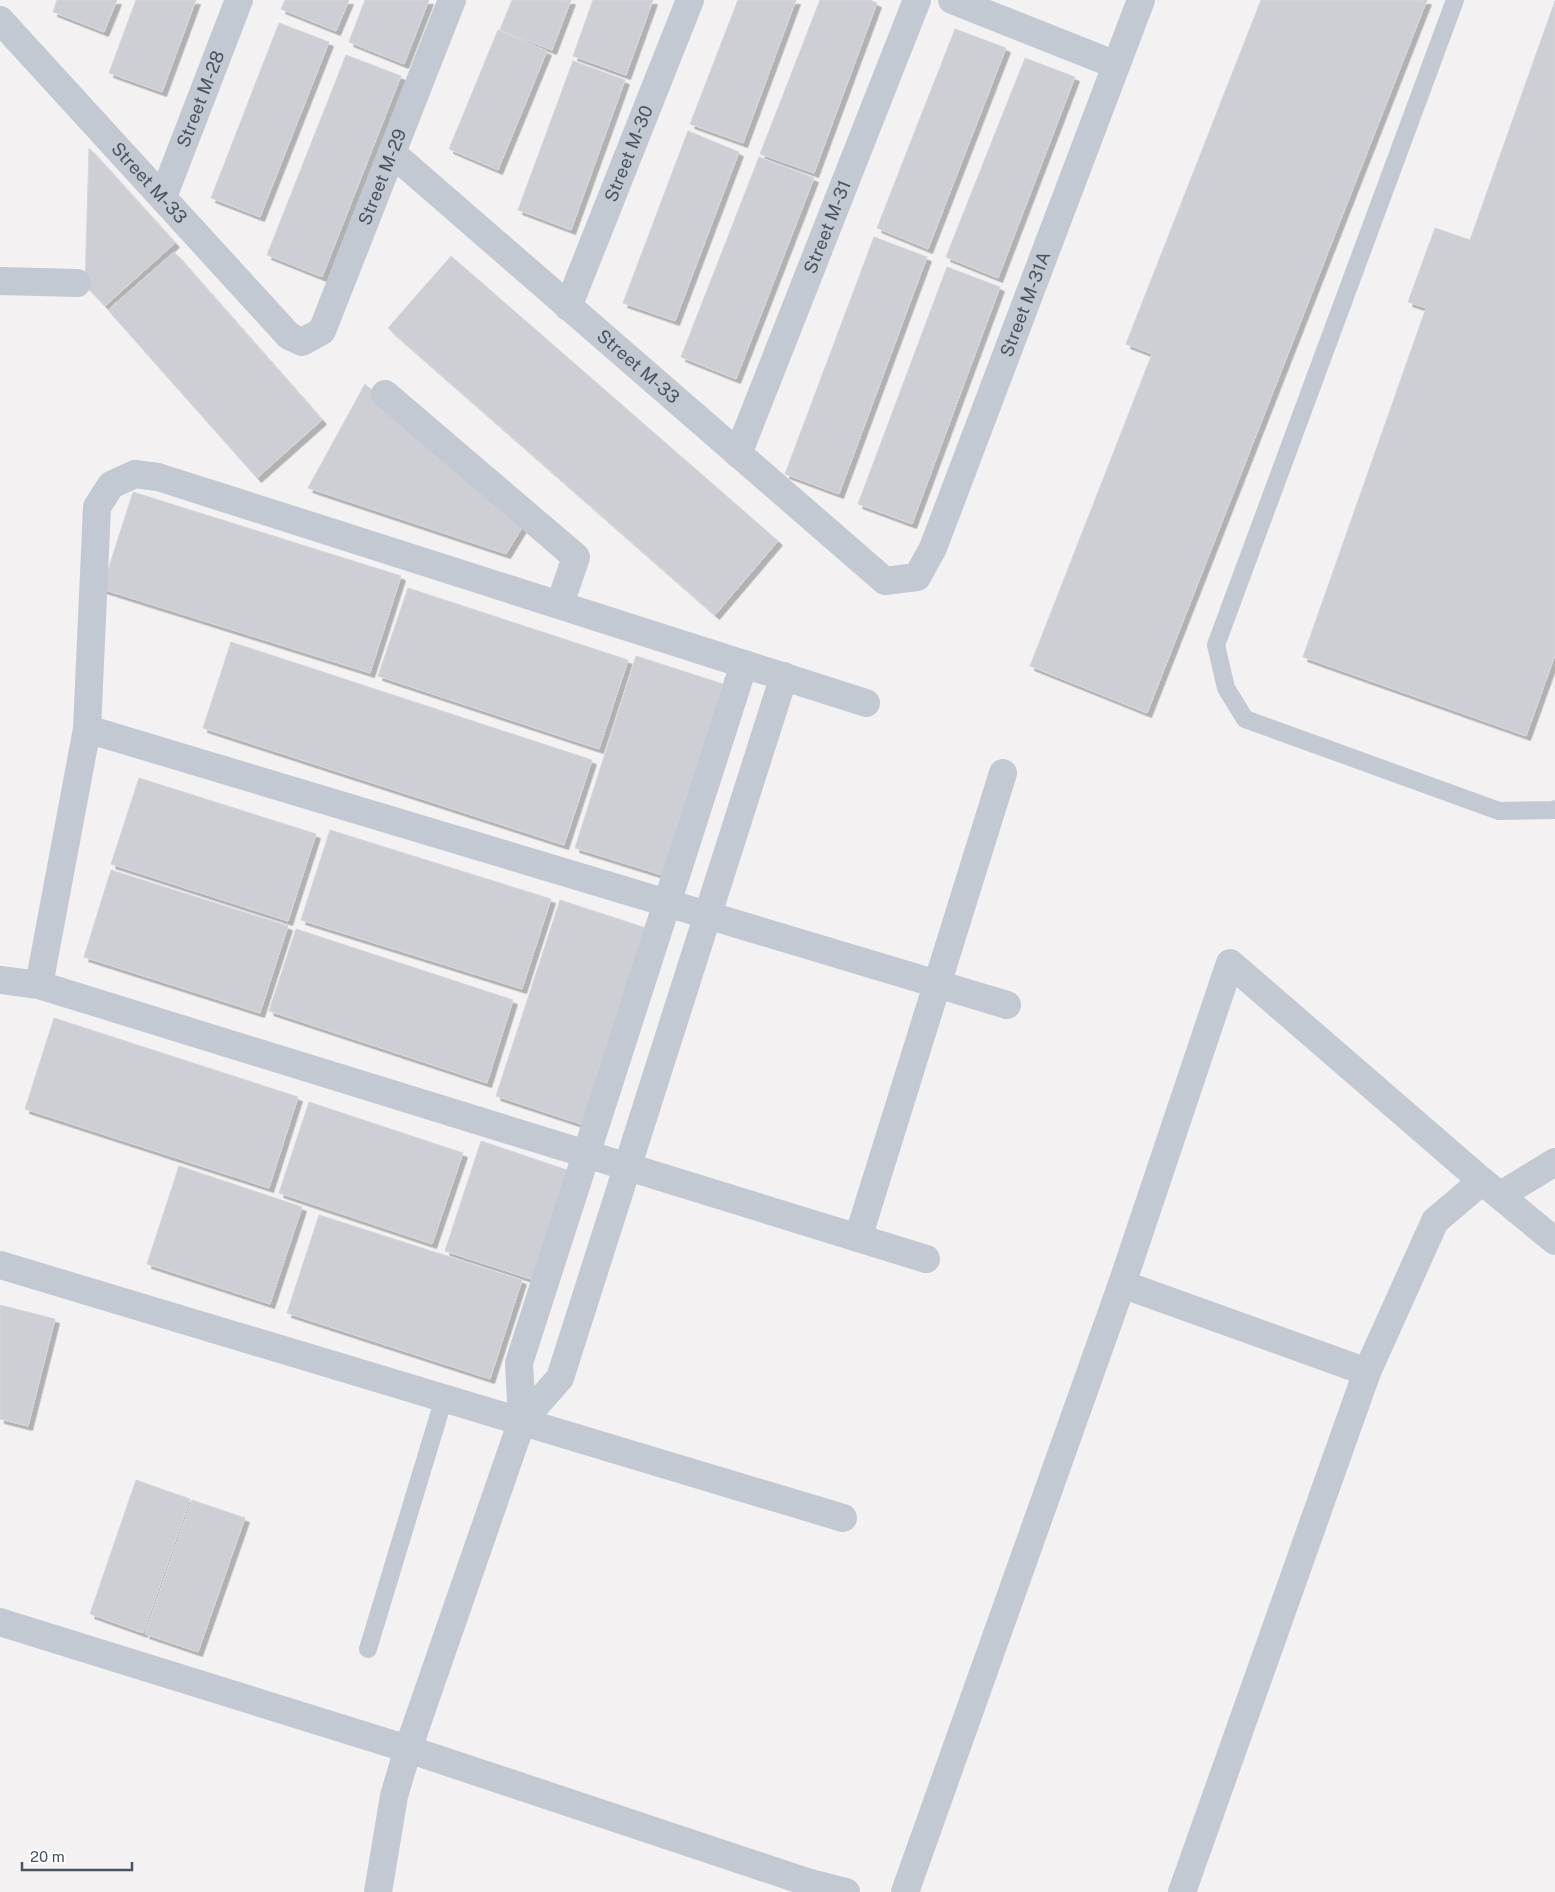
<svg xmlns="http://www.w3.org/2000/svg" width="1555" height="1892" viewBox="0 0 1555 1892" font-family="'Public Sans',sans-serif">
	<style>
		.building { fill: #cecfd5; stroke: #d5d6dc; filter: url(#shadow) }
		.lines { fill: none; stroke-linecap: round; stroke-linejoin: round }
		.lane { stroke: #c2c9d2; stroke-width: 18 }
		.street { stroke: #c2c9d2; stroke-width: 28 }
		.labels { text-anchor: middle; stroke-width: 4; stroke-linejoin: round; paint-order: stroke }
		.street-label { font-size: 18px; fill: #49525d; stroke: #fff }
	</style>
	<defs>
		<filter id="shadow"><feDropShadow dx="4.5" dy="4.5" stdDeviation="0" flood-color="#0004"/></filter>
	</defs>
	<rect width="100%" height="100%" fill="#f3f1f1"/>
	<path class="building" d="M57,0H117L104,32L53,12Z
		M136,0H196L162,92L109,73Z
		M285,0H349L336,31L281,9Z
		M365,0H429L404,64L349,42Z
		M512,0H571L552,50L500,30Z
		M593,0H653L626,75L573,56Z
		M738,0H796L743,143L690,124Z
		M820,0H870L877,3L814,173L760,154Z
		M1261,0H1427L1147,713L1030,666L1152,354L1126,344Z
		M1555,1V655L1526,736L1303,657L1426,308L1408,302L1435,228L1470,240Z
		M279,23L329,42L260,217L211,198Z
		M955,29L1006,48L928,249L877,228Z
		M498,30L547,51L498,170L449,149Z
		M346,55L401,76L322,277L267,255Z
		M1025,58L1075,77L998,278L946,257Z
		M573,61L625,80L571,230L518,210Z
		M688,131L739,152L675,321L623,303Z
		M89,148L175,243L105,306L85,285Z
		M759,157L814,178L736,379L681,357Z
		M874,237L927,257L839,494L785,474Z
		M174,252L322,420L257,478L108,310Z
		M451,256L778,541L715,615L388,328Z
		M947,267L1000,287L912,524L858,504Z
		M365,384L523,526L506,554L308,488Z
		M133,492L401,576L370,673L102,589Z
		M408,588L628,660L599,749L378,676Z
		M231,642L592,760L564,845L203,728Z
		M636,656L723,684L662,875L575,848Z
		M139,778L316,834L288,921L111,864Z
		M330,830L551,899L522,989L301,920Z
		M111,870L288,926L260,1013L84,957Z
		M560,900L649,929L584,1125L496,1096Z
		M296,929L513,1000L487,1083L269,1011Z
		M54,1018L298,1097L269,1188L25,1109Z
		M309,1102L463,1153L432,1244L279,1193Z
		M481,1141L570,1171L534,1280L445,1251Z
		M179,1166L302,1207L270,1304L147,1264Z
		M319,1215L522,1280L490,1379L287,1313Z
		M0,1305L55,1319L28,1426L0,1419Z
		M136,1480L190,1499L143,1633L90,1614Z
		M192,1500L245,1518L198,1652L145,1634Z"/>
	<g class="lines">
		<path class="lane" d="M1455,0L1216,645L1226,688L1245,719L1499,811L1554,810L1555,809
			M368,1649L444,1398"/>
		<g class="street">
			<path d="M952,0L1116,65"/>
			<path id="s1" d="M0,20L289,336L302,342L322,331L452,0"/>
			<path id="s2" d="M392,153L885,581L917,577L933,548L1141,0"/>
			<path id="s3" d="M163,197L239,0"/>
			<path d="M0,281L77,283"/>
			<path id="s4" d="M568,307L690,0"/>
			<path d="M385,394L576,557L560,604"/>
			<path id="s5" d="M738,454L917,0"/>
			<path d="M87,729L1007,1005"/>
			<path d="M0,980L39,985L926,1259"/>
			<path d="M39,985L87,729L97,507L111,485L135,474L158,477L866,703"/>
			<path d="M1501,1195L1555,1162"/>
			<path d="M858,1238L1003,773"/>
			<path d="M0,1265L843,1518"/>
			<path d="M1122,1284L1367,1372"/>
			<path d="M522,1421L519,1363L744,664"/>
			<path d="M0,1622L408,1749L807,1882L846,1892"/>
			<path d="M378,1892L394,1796L408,1749L522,1421L560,1378L784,676"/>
			<path d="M905,1892L1122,1284L1230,963L1482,1181L1555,1241"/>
			<path d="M1182,1892L1367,1372L1435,1221L1482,1181"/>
		</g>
	</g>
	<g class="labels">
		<g class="street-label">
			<text dy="6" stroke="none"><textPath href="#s3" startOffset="105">Street M-28</textPath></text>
			<text dy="6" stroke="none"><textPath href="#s4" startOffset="165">Street M-30</textPath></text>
			<text dy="6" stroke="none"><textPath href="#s1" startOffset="631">Street M-29</textPath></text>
			<text dy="6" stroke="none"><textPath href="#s1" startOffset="221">Street M-33</textPath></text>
			<text dy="6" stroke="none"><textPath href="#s5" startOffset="244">Street M-31</textPath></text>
			<text dy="6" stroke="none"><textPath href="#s2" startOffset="979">Street M-31A</textPath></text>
			<text dy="6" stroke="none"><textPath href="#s2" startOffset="326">Street M-33</textPath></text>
		</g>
	</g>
	<path d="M22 1862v8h110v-8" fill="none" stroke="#49525d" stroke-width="2.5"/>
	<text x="30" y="1862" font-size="15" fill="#49525d" stroke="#ffffff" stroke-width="4" paint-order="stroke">20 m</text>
</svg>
